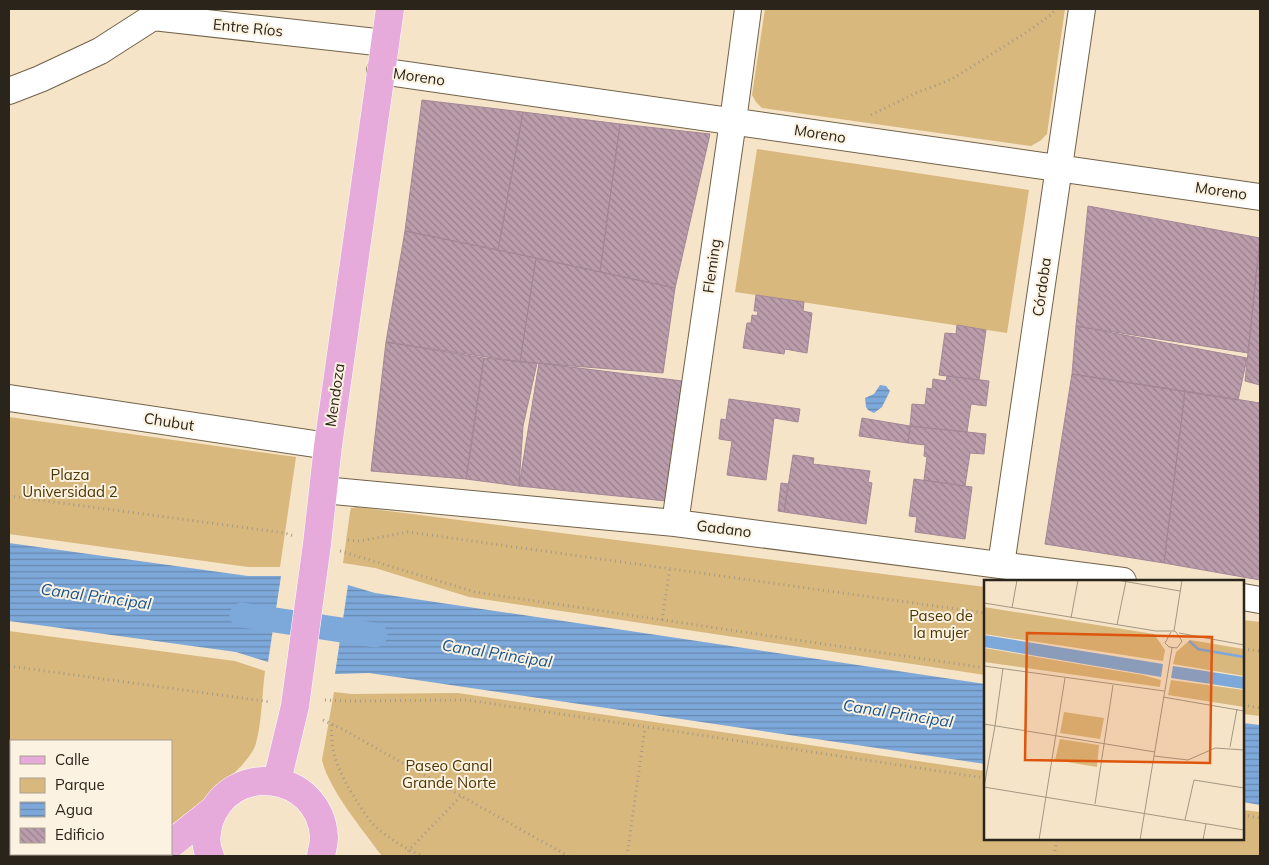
<svg xmlns="http://www.w3.org/2000/svg" width="1269" height="865" viewBox="0 0 1269 865" font-family="Mulish,sans-serif">
	<style>
		.green { fill: #d9b87d }
		.water { fill: url(#water-rules) }
		.lines { fill: none; stroke-linecap: round; stroke-linejoin: round }
		.stream { stroke: #7da8da; stroke-width: 7 }
		.canal { stroke: #7da8da; stroke-width: 25 }
		.building { fill: url(#building-back-hatch); stroke: #a48796 }
		.minor-casing { stroke: #716249; stroke-width: 28 }
		.major-casing { stroke: #fff; stroke-width: 29 }
		.path { stroke: #a69a85; stroke-width: 3; stroke-dasharray: 1 4; stroke-linecap: butt }
		.minor { stroke: #fff; stroke-width: 26 }
		.major { stroke: #e6abdb; stroke-width: 28 }
		.labels { text-anchor: middle; stroke-width: 4; stroke-linejoin: round; paint-order: stroke }
		.street-label { font-size: 15px; fill: #2a241a; stroke: #fcf2e1 }
		.park-label { font-size: 15px; fill: #4d3604; stroke: #fcf2e1 }
		.water-label { font-size: 16px; font-style: italic; fill: #165490; stroke: #fcf2e1 }
		.inset-river { fill: none; stroke: #7da8da; stroke-width: 2.5 }
		.inset-road { fill: none; stroke: #a49782; stroke-width: 1 }
		.view { fill: #de560d; fill-opacity: 0.15; stroke: #de560d; stroke-width: 2.5 }
		.inset-edge { fill: none; stroke: #2a241a; stroke-width: 2.5 }
	</style>
	<defs>
		<pattern id="water-rules" width="6" height="5" patternUnits="userSpaceOnUse" patternTransform="scale(1.25)"><rect width="6" height="5" fill="#7da8da"/><path d="M0 2.5h6" fill="none" stroke="#6789b0"/></pattern>
		<pattern id="building-back-hatch" width="6" height="6" patternUnits="userSpaceOnUse" patternTransform="scale(1.25)"><rect width="6" height="6" fill="#bb9dac"/><path d="M-1 5l2 2M0 0l6 6M5-1l2 2" fill="none" stroke="#98808b"/></pattern>
	</defs>
	<rect width="100%" height="100%" fill="#f5e4c8"/>
	<path class="green" d="M765,9H1065L1047,134L1040,141L1031,146L762,108L756,102L752,95Z
		M757,149L1029,190L1007,333L735,292Z
		M9,417L296,457L280,567H248L9,534Z
		M357,507L985,587V675L469,597L375,568L343,563L350,512L351,508Z
		M1243,620L1260,622V716L1243,714Z
		M9,631L235,661L265,671C262,694 262,721 256,743C251,766 191,810 171,825V741H11V820L9,819Z
		M334,692L352,694L458,693L985,771V839H1243V810L1260,812V856H382C364,832 328,788 322,760Z"/>
	<path class="water" d="M880,385L886,386L890,391L882,407L874,413L868,410L866,407L865,398L874,394Z
		M9,543L248,576H281L268,662L236,652L9,621Z
		M348,585L375,593L985,684V764L369,673L335,674Z
		M1243,723L1260,725V805L1243,802Z"/>
	<g class="lines">
		<path class="stream" d="M9,768H11"/>
		<path class="canal" d="M242,615L375,635"/>
	</g>
	<path class="building" d="M422,100L523,112L498,250L405,231Z
		M523,112L620,124L600,272L498,250Z
		M620,124L710,134L675,288L600,272Z
		M1088,206L1260,238L1248,353L1076,326Z
		M405,231L536,258L520,362L386,342Z
		M1260,239V385L1245,381Z
		M536,258L675,288L663,373L520,362Z
		M756,295L804,302L803,311L812,313L807,353L785,349L784,354L743,348L747,323H751L752,315L757,316L758,311H754Z
		M957,325L986,330L979,380L939,375L945,333L956,334Z
		M1076,326L1247,358L1238,400L1072,374Z
		M386,342L484,358L466,479L371,471Z
		M484,358L537,363L523,426L519,486L466,479Z
		M539,363L682,381L666,501L519,486Z
		M1072,374L1185,391L1164,563L1045,544Z
		M947,376L989,381L986,406L971,404L967,432L910,426L912,404L925,405L927,388L932,389L933,379L946,381Z
		M1185,391L1260,403V580L1164,563Z
		M729,399L800,409L798,422L774,418L766,480L727,475L732,441L719,439L721,419L726,420Z
		M862,418L910,426L908,443L859,436Z
		M910,426L986,434L984,454L970,453L965,486L924,480L927,457L924,456L925,445L908,443Z
		M793,455L814,458L813,464L870,471L868,482L872,483L866,524L784,512Z
		M914,479L972,487L965,539L915,532L917,517L909,516Z
		M781,483L788,484L784,512L778,511Z"/>
	<g class="lines">
		<defs>
			<path id="minor" d="M380,71L1260,197
				M9,91L40,79L100,51L153,17L385,43
				M9,398L328,446
				M323,490L675,523L1123,581
				M675,523L733,121L748,9
				M1001,565L1082,9
				M1243,597L1260,600"/>
			<path id="major" d="M277,781L295,706L317,544L328,446L390,9
				M9,840H11
				M171,844L212,811
				M112,854L131,856
				M210,856C205,846 206,833 209,822C229,760 320,771 324,837C324,843 322,850 321,856"/>
		</defs>
		<use href="#minor" class="minor-casing"/>
		<use href="#major" class="major-casing"/>
		<path class="path" d="M871,115L916,93L952,79L1027,32L1052,14L1055,9
			M9,496L285,533L294,536
			M348,540L360,541L408,532L985,613
			M340,551L475,592L985,668
			M662,620L670,568
			M1243,649L1260,651
			M9,666L271,702
			M325,700L345,701L467,700L985,778
			M1243,705L1260,708
			M323,720L344,730L568,856
			M332,725C329,753 341,776 356,800C362,809 368,820 377,828C390,839 406,849 422,856
			M1243,815L1260,818
			M406,856L409,850L461,796
			M627,856L645,728
			M1054,856L1057,839"/>
		<use href="#minor" class="minor"/>
		<use href="#major" class="major"/>
	</g>
	<g class="labels">
		<g class="street-label">
			<text transform="translate(248 28) rotate(6)" y="5">Entre Ríos</text>
			<text transform="translate(419 77) rotate(8)" y="5">Moreno</text>
			<text transform="translate(820 134) rotate(9)" y="5">Moreno</text>
			<text transform="translate(1221 191) rotate(8)" y="5">Moreno</text>
			<text transform="translate(712 266) rotate(-82)" y="5">Fleming</text>
			<text transform="translate(1042 287) rotate(-82)" y="5">Córdoba</text>
			<text transform="translate(335 395) rotate(-82)" y="5">Mendoza</text>
			<text transform="translate(169 422) rotate(9)" y="5">Chubut</text>
			<text transform="translate(724 529) rotate(7)" y="5">Gadano</text>
		</g>
		<g class="park-label">
			<text x="70" y="480">Plaza<tspan x="70" dy="17">Universidad 2</tspan></text>
			<text x="941" y="621">Paseo de<tspan x="941" dy="17">la mujer</tspan></text>
			<text x="449" y="771">Paseo Canal<tspan x="449" dy="17">Grande Norte</tspan></text>
		</g>
		<g class="water-label">
			<text transform="translate(96 596) rotate(8)" y="6">Canal Principal</text>
			<text transform="translate(497 653) rotate(9)" y="6">Canal Principal</text>
			<text transform="translate(898 713) rotate(9)" y="6">Canal Principal</text>
		</g>
	</g>
	<g transform="translate(984 580)">
		<rect width="260" height="260" fill="#f5e4c8"/>
		<path d="M0,27L170,54L181,70L179,81L0,54ZM206,60L260,69V96L189,84L192,72ZM0,68L159,95L177,100L176,107L0,82ZM187,100L260,110V127L184,115ZM80,132L120,138L116,159L76,153ZM76,159L115,165L113,187L71,180Z" fill="#d9b87d"/>
		<path d="M0,55L179,84L177,97L0,67ZM189,86L260,97V109L187,98Z" fill="#7da8da"/>
		<path class="inset-river" d="M205,61L214,69L260,77"/>
		<path class="inset-road" d="M133,0L196,11M0,23L172,51H190L192,52L198,61L193,68L185,67L181,63L187,52M28,28L33,0M87,38L94,0M133,45L142,1M190,51L198,0M195,53L260,65M0,86L180,111M19,88L11,146L0,207L260,250M179,117L260,131M0,144L171,172M246,167L253,129M170,176L204,180L231,168L260,170M111,224L129,105M201,240L210,200L260,208M55,260L81,98M156,260L188,68M219,260L222,244"/>
		<path class="view" d="M43,53L228,57L226,183L41,180Z"/>
		<rect width="260" height="260" class="inset-edge"/>
	</g>
	<rect width="1269" height="865" fill="none" stroke="#2a241a" stroke-width="20"/>
	<rect x="10" y="740" width="162" height="115" fill="#fcf2e1" stroke="#a8a091"/>
	<rect x="20" y="756" width="25" height="8" fill="#e6abdb" stroke="#a8a091"/>
	<text x="55" y="765" font-size="15" fill="#2a241a">Calle</text>
	<rect x="20" y="778" width="25" height="15" fill="#d9b87d" stroke="#a8a091"/>
	<text x="55" y="790" font-size="15" fill="#2a241a">Parque</text>
	<rect x="20" y="802" width="25" height="15" fill="url(#water-rules)" stroke="#a8a091"/>
	<text x="55" y="815" font-size="15" fill="#2a241a">Agua</text>
	<rect x="20" y="828" width="25" height="15" fill="url(#building-back-hatch)" stroke="#a8a091"/>
	<text x="55" y="840" font-size="15" fill="#2a241a">Edificio</text>
</svg>
